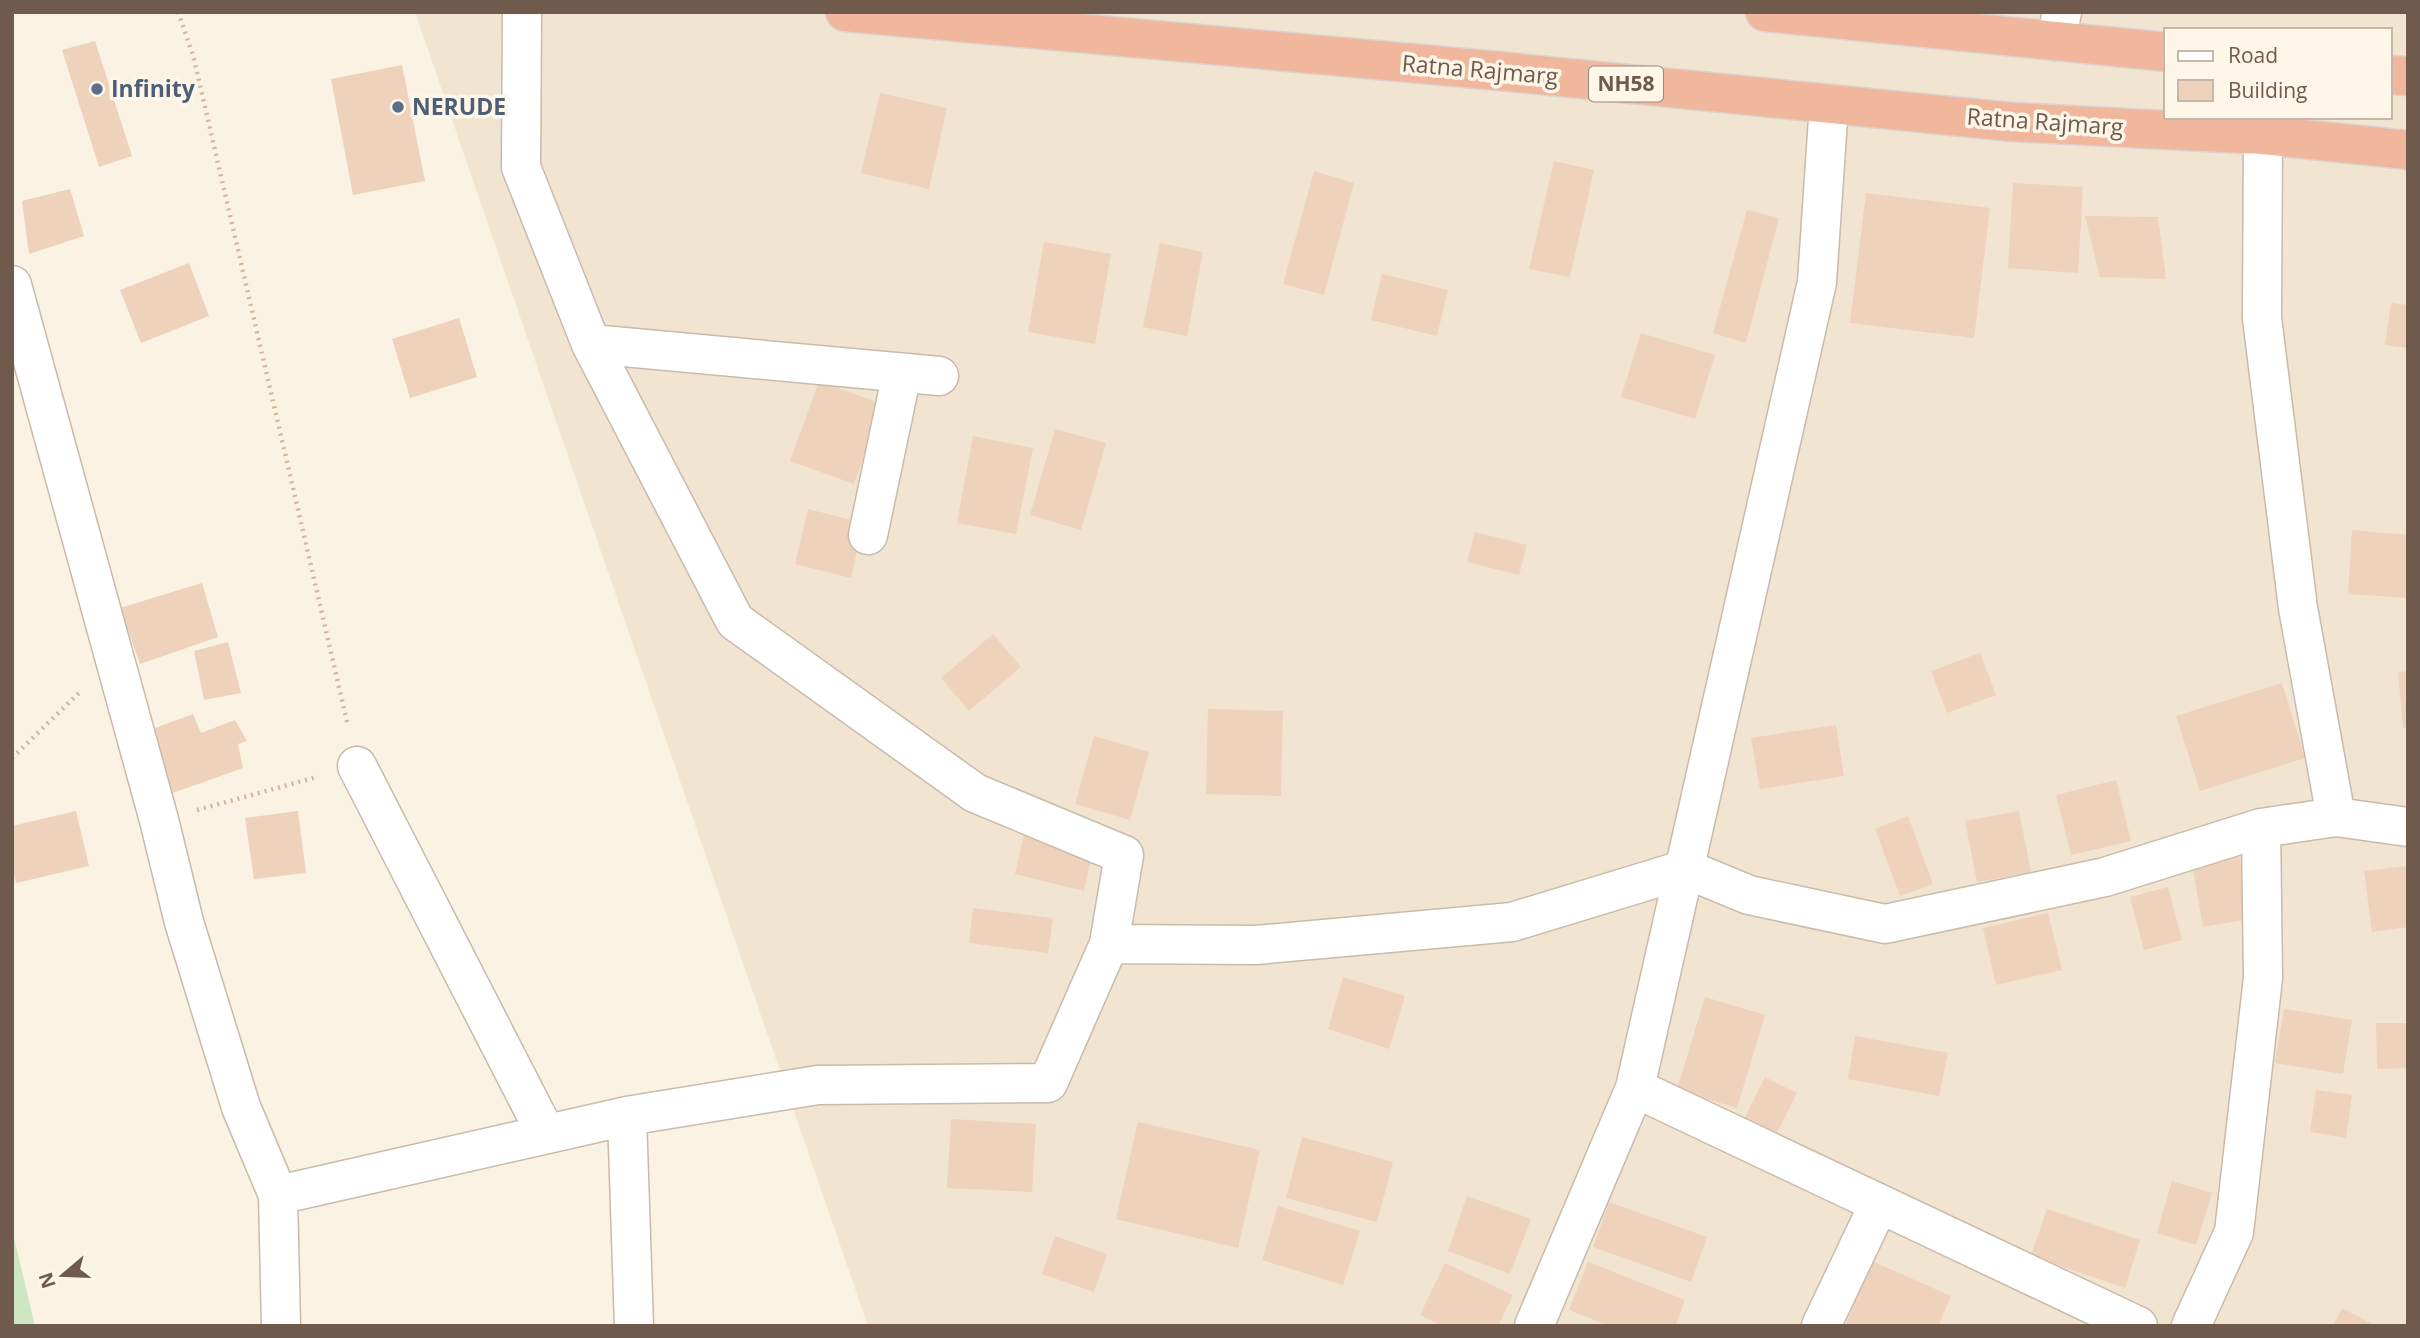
<svg xmlns="http://www.w3.org/2000/svg" width="2420" height="1338" viewBox="0 0 2420 1338" font-family="'Open Sans',sans-serif">
	<style>
		.residential { fill: #f1e4d1; fill-rule: evenodd }
		.green { fill: #cfe6c2 }
		.building { fill: #eed2bc }
		.lines { fill: none; stroke-linecap: round; stroke-linejoin: round }
		.minor-casing { stroke: #cabaaa; stroke-width: 41 }
		.highway-casing { stroke: #dad4d0; stroke-width: 41 }
		.path { stroke: #d2b69f; stroke-width: 4.5; stroke-dasharray: 2 5; stroke-linecap: butt }
		.minor { stroke: #fff; stroke-width: 38 }
		.highway { stroke: #f1b79d; stroke-width: 38 }
		.service-dot { fill: #5c6f8a; stroke: #fef6e8; stroke-width: 2.5 }
		.labels { text-anchor: middle; stroke-width: 7; stroke-linejoin: round; paint-order: stroke }
		.shield { fill: #fef6e8; stroke: #9b897a; stroke-width: 2 }
		.shield-label { font-size: 21px; font-weight: bold; fill: #705a4b }
		.street-label { font-size: 23px; fill: #705a4b; stroke: #fef6e8 }
		.service-label { font-size: 23px; font-weight: bold; fill: #4e5e75; stroke: #fef6e8; text-anchor: start }
	</style>
	<rect width="100%" height="100%" fill="#faf2e2"/>
	<path class="residential" d="M415,12H2408V1326H868ZM2166,30H2390V117H2166Z"/>
	<path class="green" d="M12,1229L35,1326H12Z"/>
	<path class="building" d="M95,41L132,156L99,167L62,50Z
		M402,65L425,181L353,195L331,79Z
		M880,93L947,108L929,189L861,173Z
		M1554,161L1594,170L1570,277L1529,269Z
		M1314,171L1354,183L1324,295L1283,284Z
		M2013,183L2083,187L2078,273L2008,268Z
		M70,189L84,236L29,254L22,201Z
		M1866,193L1990,208L1974,338L1850,323Z
		M1747,210L1779,218L1746,343L1713,333Z
		M2085,216L2158,217L2166,279L2100,277Z
		M1044,242L1111,254L1095,344L1028,332Z
		M1160,243L1203,252L1187,336L1143,327Z
		M189,263L209,316L141,343L120,290Z
		M1382,274L1448,290L1437,336L1371,320Z
		M2391,303L2408,305V348L2385,345Z
		M459,318L477,377L410,398L392,339Z
		M1641,333L1715,355L1695,419L1621,397Z
		M819,381L882,404L854,484L790,461Z
		M1055,429L1106,443L1081,530L1030,515Z
		M973,436L1033,448L1016,534L957,523Z
		M808,509L863,523L851,578L795,564Z
		M2352,530L2408,535V598L2348,594Z
		M1475,532L1527,545L1519,575L1467,562Z
		M202,583L218,637L140,664L120,608Z
		M993,634L1021,667L969,711L941,678Z
		M228,642L241,693L204,700L194,651Z
		M1980,653L1996,695L1947,713L1931,671Z
		M2408,671V727L2403,728L2398,672Z
		M2282,683L2305,758L2200,791L2176,716Z
		M1208,709L1283,711L1281,796L1206,794Z
		M193,714L201,733L235,720L247,741L238,744L243,768L170,794L155,728Z
		M1836,725L1844,776L1760,789L1751,738Z
		M1094,736L1149,752L1130,820L1075,804Z
		M2116,780L2131,841L2071,855L2056,795Z
		M76,811L89,866L16,883L12,867V826Z
		M298,811L306,873L254,879L245,818Z
		M2019,811L2031,872L1977,882L1965,821Z
		M1908,816L1933,884L1900,896L1875,829Z
		M1024,834L1093,850L1084,891L1015,874Z
		M2239,854L2250,919L2203,927L2192,863Z
		M2408,866V927L2372,932L2364,871Z
		M2168,887L2182,940L2144,950L2130,897Z
		M973,908L1053,918L1048,953L969,943Z
		M2048,913L2062,970L1996,985L1983,928Z
		M1343,977L1405,996L1389,1049L1328,1029Z
		M1705,997L1765,1015L1737,1108L1677,1090Z
		M2284,1009L2352,1020L2343,1074L2275,1063Z
		M2376,1023H2408V1068L2377,1069Z
		M1855,1036L1948,1053L1939,1096L1848,1079Z
		M1765,1077L1797,1093L1776,1135L1744,1119Z
		M2316,1090L2352,1095L2346,1138L2310,1132Z
		M951,1119L1036,1124L1032,1192L947,1188Z
		M1138,1122L1260,1150L1238,1248L1116,1219Z
		M1302,1137L1393,1162L1377,1222L1286,1198Z
		M2172,1181L2212,1193L2196,1245L2157,1233Z
		M1467,1196L1531,1219L1510,1274L1448,1251Z
		M1609,1202L1707,1237L1691,1282L1593,1247Z
		M1278,1206L1360,1231L1343,1285L1262,1260Z
		M2047,1209L2140,1240L2125,1288L2031,1256Z
		M1055,1236L1107,1254L1094,1292L1042,1274Z
		M1872,1261L1951,1296L1938,1326H1845Z
		M1588,1262L1685,1300L1675,1326H1609L1569,1310Z
		M1445,1263L1513,1295L1498,1326H1442L1420,1315Z
		M2342,1308L2376,1326H2333Z"/>
	<g class="lines">
		<defs>
			<path id="minor" d="M522,12L521,167L591,344L735,621L975,793L1124,855L1109,944
				M2056,41L2062,12
				M12,285L159,820L184,922L241,1107L278,1195L281,1326
				M591,344L939,376
				M868,535L902,373
				M357,766L546,1134
				M2336,817L2408,827
				M1635,1088L2138,1326
				M627,1116L634,1326
				M278,1195L627,1116L818,1085L1048,1083L1109,944L1256,945L1512,922L1686,869L1749,895L1885,924L2105,877L2261,828L2336,817L2298,608L2262,318L2263,135
				M1534,1326L1635,1088L1817,282L1829,104
				M1821,1326L1879,1204
				M2191,1326L2234,1232L2263,978L2261,828"/>
			<path id="highway" d="M845,12L1499,71L2012,122L2263,135L2408,150
				M1765,12L2166,52
				M2390,75L2408,76"/>
		</defs>
		<use href="#minor" class="minor-casing"/>
		<use href="#highway" class="highway-casing"/>
		<path class="path" d="M178,12L193,55L348,726
			M12,758L82,690
			M197,810L317,777"/>
		<use href="#minor" class="minor"/>
		<use href="#highway" class="highway"/>
	</g>
	<g class="service-dot">
		<circle cx="97" cy="89" r="7"/>
		<circle cx="398" cy="107" r="7"/>
	</g>
	<g class="labels">
		<rect class="shield" x="1589" y="66.5" width="74" height="35" rx="5"/>
		<g class="shield-label">
			<text x="1626" y="91">NH58</text>
		</g>
		<g class="street-label">
			<text transform="translate(1480 70) rotate(5)" y="8">Ratna Rajmarg</text>
			<text transform="translate(2045 122) rotate(4)" y="8">Ratna Rajmarg</text>
		</g>
		<g class="service-label">
			<text x="111" y="97">Infinity</text>
			<text x="412" y="115">NERUDE</text>
		</g>
	</g>
	<rect width="2420" height="1338" fill="none" stroke="#705a4b" stroke-width="28"/>
	<rect x="2164" y="28" width="228" height="91" fill="#fef6e8" stroke="#c5b8a9" stroke-width="2"/>
	<rect x="2178" y="51" width="35" height="10" fill="#ffffff" stroke="#c5b8a9" stroke-width="2"/>
	<text x="2228" y="63" font-size="21" fill="#705a4b">Road</text>
	<rect x="2178" y="80" width="35" height="21" fill="#eed2bc" stroke="#c5b8a9" stroke-width="2"/>
	<text x="2228" y="98" font-size="21" fill="#705a4b">Building</text>
	<g transform="translate(63 1275) rotate(251)" stroke="#fef6e8" stroke-width="5" paint-order="stroke">
	<path d="M0-5L12 26L0 18L-12 26Z" fill="#705a4b"/>
	<text y="-10" font-size="19" font-weight="bold" text-anchor="middle" fill="#705a4b">N</text>
	</g>
</svg>
